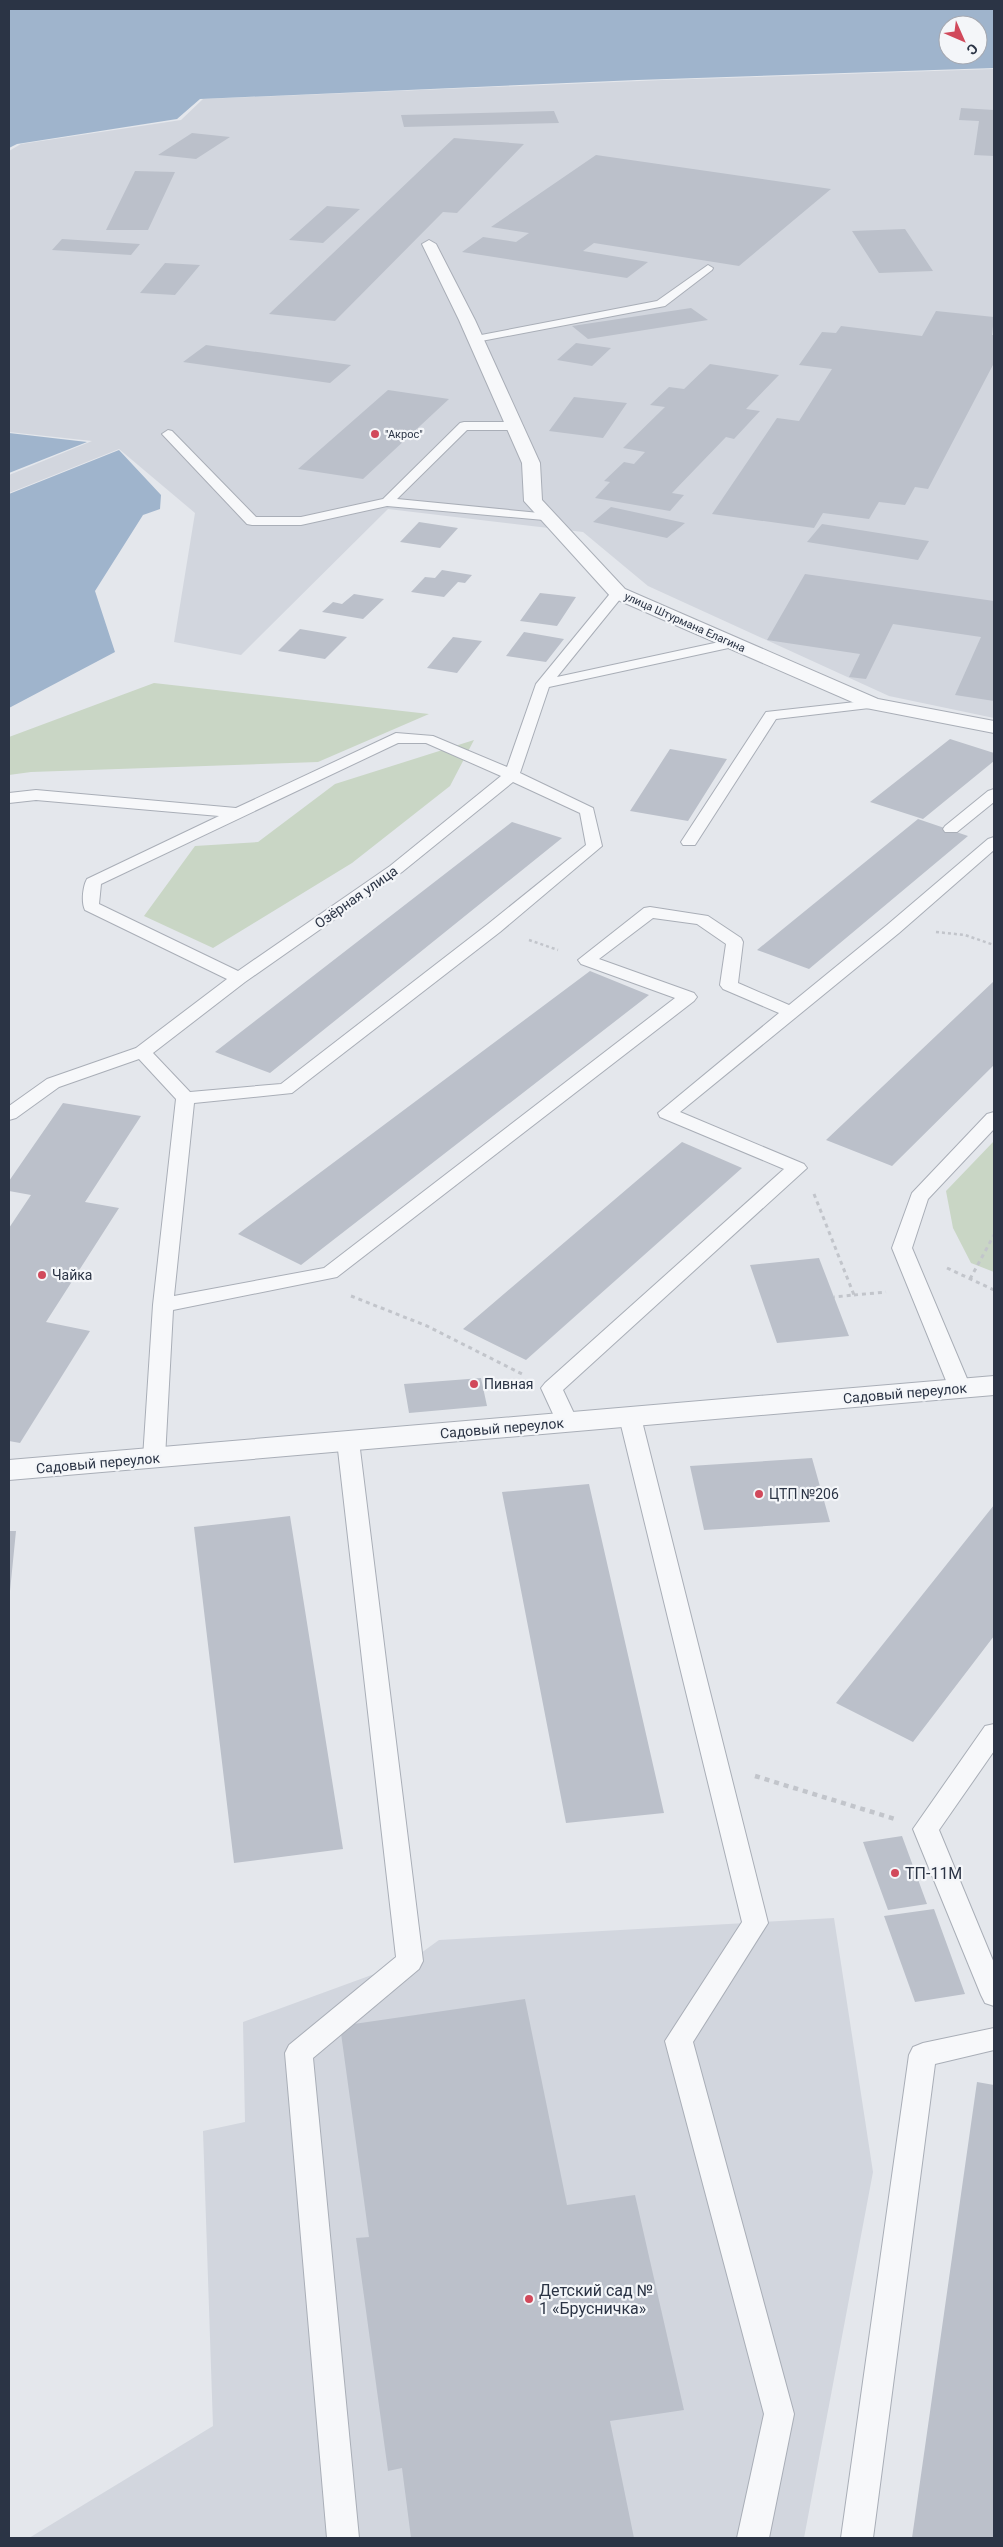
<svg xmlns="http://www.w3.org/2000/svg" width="1003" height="2547" viewBox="0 0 1003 2547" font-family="Roboto,sans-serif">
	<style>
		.built { fill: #d2d6de }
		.green { fill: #c9d6c5 }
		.water { fill: #9fb4cc; fill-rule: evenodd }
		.building { fill: #bbc0ca }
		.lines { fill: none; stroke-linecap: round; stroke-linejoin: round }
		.service-casing { stroke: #a9aeb7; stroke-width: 2 }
		.minor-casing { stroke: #a9aeb7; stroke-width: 2 }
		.path-far2 { stroke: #c2c5cb; stroke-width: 2.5; stroke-dasharray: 3 3; stroke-linecap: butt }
		.path-far1 { stroke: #c2c5cb; stroke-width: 3; stroke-dasharray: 4 4; stroke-linecap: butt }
		.path { stroke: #c2c5cb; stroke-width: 4.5; stroke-dasharray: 5 5; stroke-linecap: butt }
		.service { fill: #f7f8fa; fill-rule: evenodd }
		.minor { fill: #f7f8fa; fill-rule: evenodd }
		.poi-dot { fill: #d1495b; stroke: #f4f6f9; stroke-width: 2 }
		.labels { text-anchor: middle; stroke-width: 4.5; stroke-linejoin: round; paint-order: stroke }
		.far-poi-label { font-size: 11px; fill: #2b3445; stroke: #f4f6f9; text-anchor: start }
		.far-street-label { font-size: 11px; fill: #2b3445; stroke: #f4f6f9 }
		.street-label { font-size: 14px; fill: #2b3445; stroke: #f4f6f9 }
		.poi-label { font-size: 14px; fill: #2b3445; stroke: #f4f6f9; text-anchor: start }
		.near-poi-label { font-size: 16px; fill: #2b3445; stroke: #f4f6f9; text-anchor: start }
	</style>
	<rect width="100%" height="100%" fill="#e4e7ec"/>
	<path class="built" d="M994,69V718L889,696L648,586L583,532L388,509L241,655L174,642L195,513L119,449L9,493V475L92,441L9,432V151L21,144L181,120L203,99L663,80Z
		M834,1918L873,2172L804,2538H29L213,2426L203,2131L245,2122L243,2022L410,1961L439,1940Z"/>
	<path class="green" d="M154,683L429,714L318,762L31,772L9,775V737Z
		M474,740L450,786L352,863L213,948L144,916L195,846L258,842L335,784Z
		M994,1141V1272L971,1263L953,1228L946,1191Z"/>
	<path class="water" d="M9,9H994V68L637,80L200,99L177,119L17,144L9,148ZM948,25H978V55H948Z
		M9,433L87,442L9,473Z
		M119,450L161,495L160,509L143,515L95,591L115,652L9,708V494Z"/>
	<path class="building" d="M961,108L994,110V156L974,155L979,121L959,120Z
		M554,111L559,123L404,127L401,115Z
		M192,133L230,137L196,159L158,155Z
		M454,138L524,144L457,213L443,212L335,321L269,314Z
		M596,155L831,189L739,266L594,243L583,251L648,262L627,278L462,252L483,237L516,242L529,233L491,227Z
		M135,171L175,172L148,230H106Z
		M327,206L360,209L323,243L289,240Z
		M905,229L933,271L879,273L852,231Z
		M62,239L140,244L131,255L52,250Z
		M165,263L200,265L175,295L140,293Z
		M691,308L708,320L588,339L572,326Z
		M936,311L994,317L992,335H994V363L928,489L915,487L905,505L879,502L869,519L823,513L814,528L712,514L777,418L799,421L832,369L799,365L822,332L836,333L841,326L922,336Z
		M576,343L611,348L592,366L557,360Z
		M206,345L351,365L330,383L183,362Z
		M710,364L779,375L746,409L760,411L734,439L726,437L672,493L684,495L670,511L595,498L610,482L604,481L624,462L634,464L645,452L623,448L665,407L650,405L669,387L684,389Z
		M388,390L449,399L363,479L298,469Z
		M574,397L627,403L603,438L549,431Z
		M611,507L685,523L667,538L593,522Z
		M419,522L458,528L440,548L400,542Z
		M822,524L929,541L918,560L807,542Z
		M442,570L472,575L465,583L458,582L444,597L411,592L425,577L435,578Z
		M805,574L994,601V701L955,695L981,637L893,624L866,679L849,677L860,654L767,640Z
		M540,593L576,597L557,626L520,621Z
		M354,594L384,599L363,619L322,612L333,602L342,604Z
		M300,629L347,637L325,659L278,651Z
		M524,632L564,639L546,662L506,656Z
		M453,637L482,641L457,673L427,668Z
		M950,739L994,753V761L923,819L870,802Z
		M670,749L727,759L688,821L630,811Z
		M918,819L968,836L809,969L757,950Z
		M512,822L562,838L270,1073L215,1052Z
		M590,971L649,995L301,1265L238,1234Z
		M994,981V1065L892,1166L826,1140Z
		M63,1103L141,1116L85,1202L119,1208L46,1322L90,1331L20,1443L9,1441V1228L31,1195L9,1191V1181Z
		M682,1142L742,1168L526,1360L463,1329Z
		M819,1258L849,1336L777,1343L750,1265Z
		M481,1378L487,1406L409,1413L404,1384Z
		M812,1458L830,1522L704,1530L690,1466Z
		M589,1484L664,1813L566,1823L502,1492Z
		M994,1505V1636L913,1742L836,1703Z
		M290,1516L343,1849L234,1863L194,1527Z
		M9,1531H16L10,1591H9Z
		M902,1836L927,1904L888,1910L863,1842Z
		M934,1909L965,1994L915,2002L884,1916Z
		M525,1999L567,2205L635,2195L684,2410L610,2421L634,2538H411L402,2468L388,2471L356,2238L369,2237L340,2026Z
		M977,2082L994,2085V2538H912Z"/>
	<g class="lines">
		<defs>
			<path id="service" d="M708,265L713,268L712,270L665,306L476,342L470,339L476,336L657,301Z
				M464,422H513L519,426L513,430H467L397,499L550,514L557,518L555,521L387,506L301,525H252L247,524L162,434L168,430L172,431L256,517H301L383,499L460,423Z
				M618,589L625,593L557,677L733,639L740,643L733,647L549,687L520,773L593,808L602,846L500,932L292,1093L194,1103L174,1296L324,1268L675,998L581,964L578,960L644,908L650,907L708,916L741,938L743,942L738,983L789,1005L887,925L988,839L994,837V850L899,933L680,1112L804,1164L807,1168L563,1390L578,1422L575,1427L567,1429L559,1427L541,1388L545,1383L784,1169L660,1117L658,1113L779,1013L723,989L720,985L726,944L697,924L653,918L599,959L694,993L697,997L694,1001L337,1277L173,1310L165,1458L162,1463L154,1465L146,1463L143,1458L153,1305L176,1099L139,1059L59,1087L16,1118L9,1120V1106L47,1079L136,1048L227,979L85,910C81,902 83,886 87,879L219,816L36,800L9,803V793L36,790L236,808L396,733L433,736L507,767L536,684L613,590ZM398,743H426L501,776L390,866L238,971L99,904L101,884ZM513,782L580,813L586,845L488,924L281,1084L190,1092L153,1053L245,982L402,872Z
				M873,700L880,704L878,707L776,719L695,845H683L681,842L766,712Z
				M994,789V802L957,832H945L943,829L945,826L988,791Z
				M994,1112V1129L928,1199L912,1248L971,1388L967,1393L960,1395L953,1393L949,1388L892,1248L912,1193L987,1114Z
				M630,1410L638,1412L641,1417L768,1923L693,2042L794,2414L769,2538H737L764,2414L665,2041L742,1922L619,1417L622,1412Z
				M348,1434L356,1436L359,1441L423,1961L419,1969L313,2058L359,2538H327L285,2053L289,2045L396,1957L337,1441L340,1436Z
				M994,1724V1751L939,1830L994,1963V2006L985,2003L981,1995L913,1829L985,1726Z
				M994,2028V2050L935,2064L873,2538H841L909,2055L913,2047L923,2043Z"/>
			<path id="minor" d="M429,240L436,244L475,320L540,463L542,500L625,589L878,699L994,721V733L866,708L611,597L524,501L522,463L459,320L422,244Z
				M994,1376V1395L9,1480V1460Z"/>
		</defs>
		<use href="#service" class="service-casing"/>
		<use href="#minor" class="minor-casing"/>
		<path class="path-far2" d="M936,932L965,935L994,945
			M529,940L558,950"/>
		<path class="path-far1" d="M814,1194L854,1295L834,1297
			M947,1268L994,1290
			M970,1279L994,1235
			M854,1295L886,1292
			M351,1296L427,1326L522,1374"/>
		<path class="path" d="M755,1776L895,1819"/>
		<use href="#service" class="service"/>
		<use href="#minor" class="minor"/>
	</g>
	<g class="poi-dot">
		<circle cx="375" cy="434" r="5"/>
		<circle cx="42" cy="1275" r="5"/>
		<circle cx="474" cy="1384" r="5"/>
		<circle cx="759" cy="1494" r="5"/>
		<circle cx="895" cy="1873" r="5"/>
		<circle cx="529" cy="2299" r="5"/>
	</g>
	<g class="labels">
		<g class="far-poi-label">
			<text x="385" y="438">"Акрос"</text>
		</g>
		<g class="far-street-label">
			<text transform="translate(685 622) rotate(24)" y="4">улица Штурмана Елагина</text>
		</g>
		<g class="street-label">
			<text transform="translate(356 897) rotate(-35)" y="5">Озёрная улица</text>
			<text transform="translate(905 1393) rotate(-5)" y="5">Садовый переулок</text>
			<text transform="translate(502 1428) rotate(-5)" y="5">Садовый переулок</text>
			<text transform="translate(98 1463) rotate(-5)" y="5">Садовый переулок</text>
		</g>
		<g class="poi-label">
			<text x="52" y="1280">Чайка</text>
			<text x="484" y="1389">Пивная</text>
			<text x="769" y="1499">ЦТП №206</text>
		</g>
		<g class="near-poi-label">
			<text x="905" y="1879">ТП-11М</text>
			<text x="539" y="2296">Детский сад №<tspan x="539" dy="18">1 «Брусничка»</tspan></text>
		</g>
	</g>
	<rect width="1003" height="2547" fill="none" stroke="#2b3445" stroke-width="20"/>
	<g transform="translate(963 40) rotate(135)"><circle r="24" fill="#f4f6f9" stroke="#a4a8b1"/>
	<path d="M0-4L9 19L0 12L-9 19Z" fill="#d1495b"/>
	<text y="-8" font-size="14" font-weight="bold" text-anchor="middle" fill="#2b3445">С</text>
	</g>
</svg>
